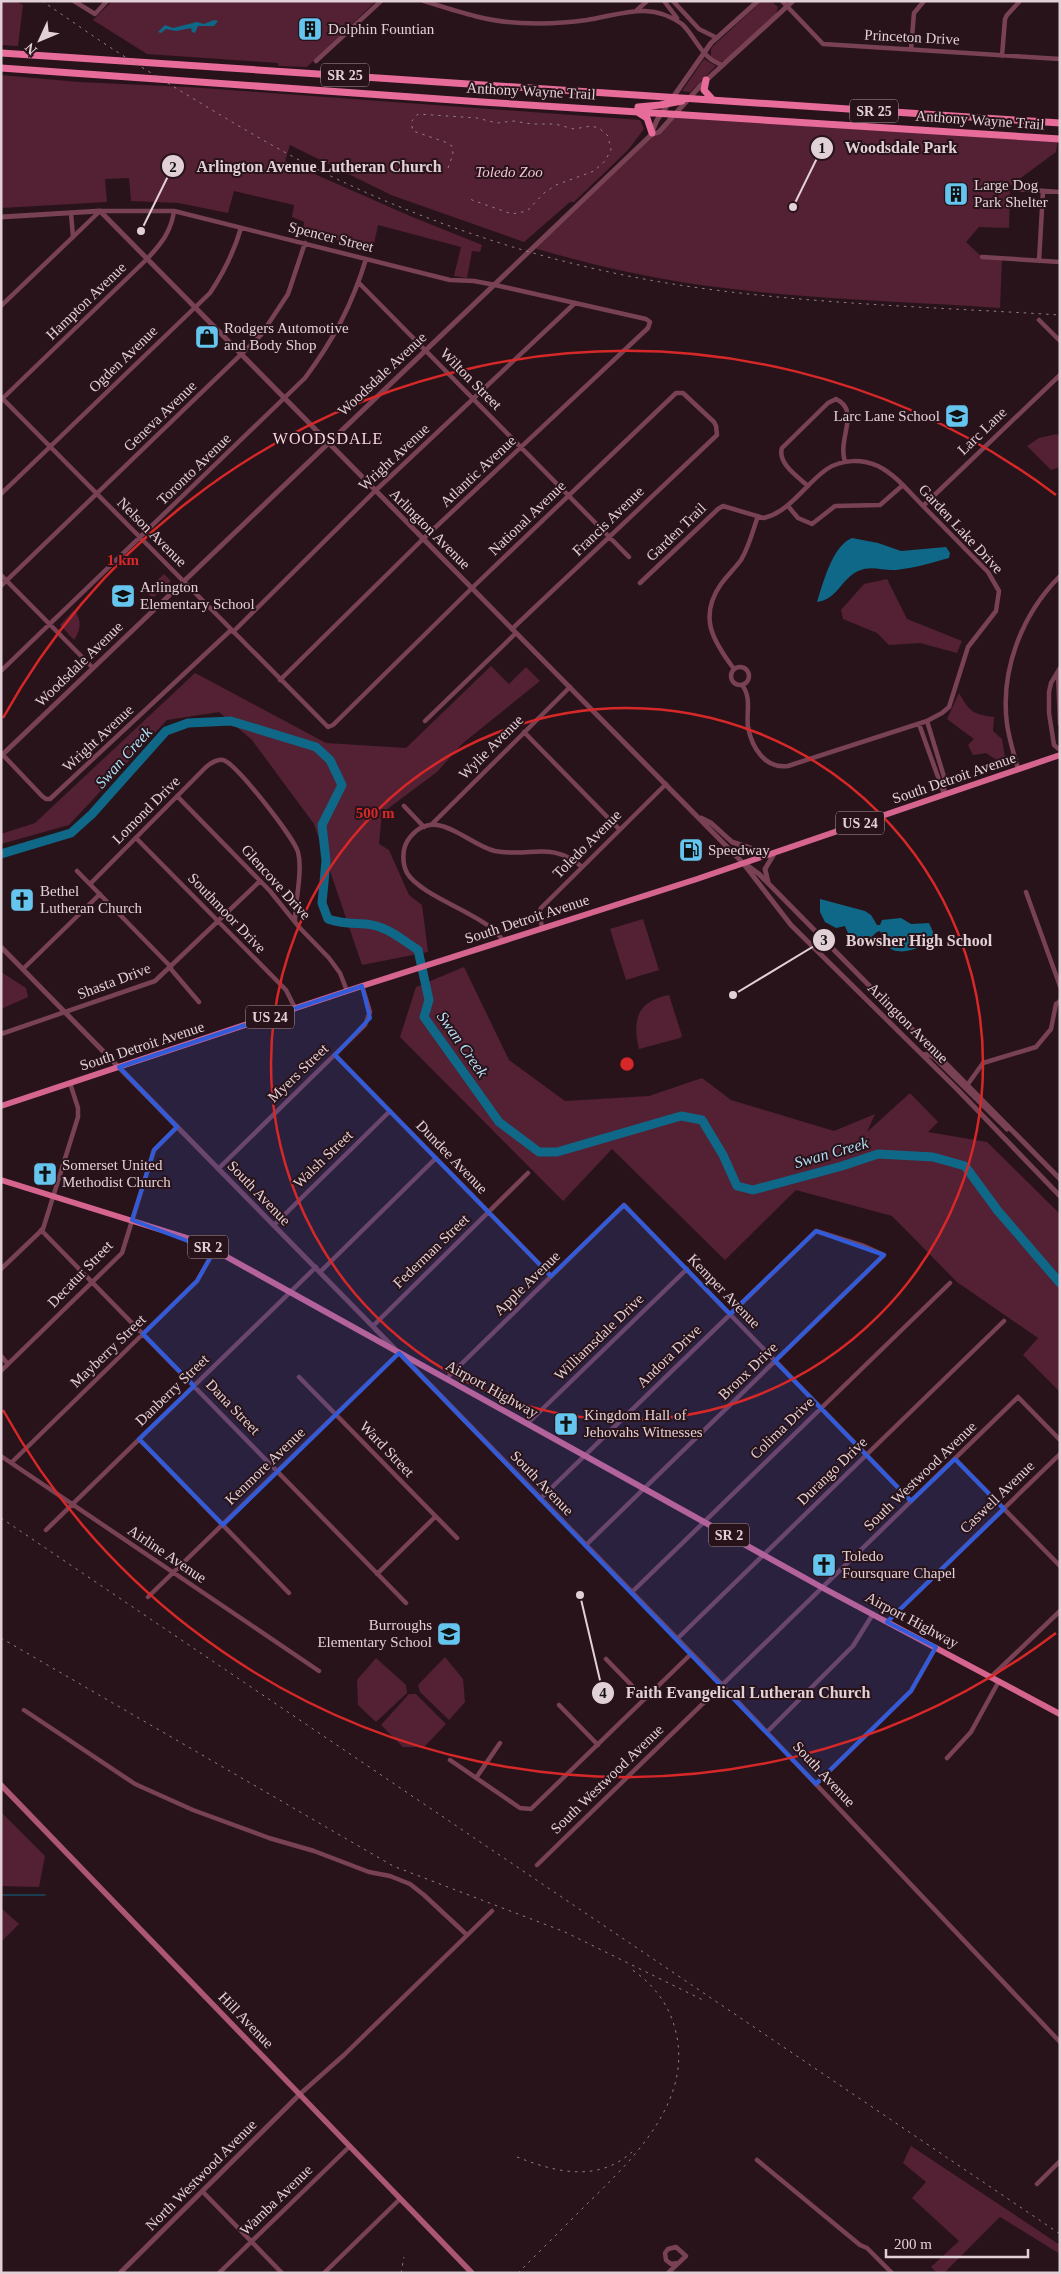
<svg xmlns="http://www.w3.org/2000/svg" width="1061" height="2274" viewBox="0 0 1061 2274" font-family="Georgia,serif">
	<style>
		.green { fill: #532133 }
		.water { fill: #0f6888 }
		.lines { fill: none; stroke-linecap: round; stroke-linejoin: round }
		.stream { stroke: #0f6888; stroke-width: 1 }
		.river { stroke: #0f6888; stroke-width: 9 }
		.minor { stroke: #784254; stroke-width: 4.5 }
		.tertiary { stroke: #784254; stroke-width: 5 }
		.secondary { stroke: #ac5675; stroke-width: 5.5 }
		.primary { stroke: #d5658e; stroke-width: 6 }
		.trunk { stroke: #e86c9a; stroke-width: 7 }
		.rail { stroke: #927f85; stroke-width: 1; stroke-dasharray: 2.5 5; stroke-linecap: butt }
		.marked { fill: #315bd8; fill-opacity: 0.2; stroke: #315bd8; stroke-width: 4; stroke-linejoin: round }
		.ring { fill: none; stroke: #d62828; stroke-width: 2.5 }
		.labels { text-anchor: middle; stroke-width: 4; stroke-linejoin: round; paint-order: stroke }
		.shield { fill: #29131a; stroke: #aa979d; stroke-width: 1 }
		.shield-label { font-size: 14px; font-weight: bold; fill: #e1d0d5 }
		.poi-label { font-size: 15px; fill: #e1d0d5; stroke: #29131a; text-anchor: start }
		.street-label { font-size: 15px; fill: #e1d0d5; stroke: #29131a }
		.park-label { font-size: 15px; font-style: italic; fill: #f3c3d1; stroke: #29131a }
		.neighbourhood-label { font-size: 16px; letter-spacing: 1px; fill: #f8d7e0; stroke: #29131a }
		.water-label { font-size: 16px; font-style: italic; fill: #afdef5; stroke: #29131a }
		.centre { fill: #d62828; stroke: #29131a; stroke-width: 2.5 }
		.ring-label { font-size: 15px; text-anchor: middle; font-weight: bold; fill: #d62828; stroke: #29131a; stroke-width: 4; stroke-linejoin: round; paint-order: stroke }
		.leader { fill: none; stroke: #e1d0d5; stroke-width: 2 }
		.callout-dot { fill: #e1d0d5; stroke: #29131a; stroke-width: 2 }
		.mark-label { font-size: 15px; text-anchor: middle; font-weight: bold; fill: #111 }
		.callout-label { font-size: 16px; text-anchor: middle; font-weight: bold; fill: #e1d0d5; stroke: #29131a; stroke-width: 4; stroke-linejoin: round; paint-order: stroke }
	</style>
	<rect width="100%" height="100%" fill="#29131a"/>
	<path class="green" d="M1,1H16L23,5L18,46L1,45Z
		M112,1H376L307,67L278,66V63L147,54L93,20Z
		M762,1H771L778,7L776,14L724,61L718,62L711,57V50L713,46Z
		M704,59L716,66L690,92L682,91Z
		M1,75L79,82L188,87L640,120L644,129L628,150L574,202H570L524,242L391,195L290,145L285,161L410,216L482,245L480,252L472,251L467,278L454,276L461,247L378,225L373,249L303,232L304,222L292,217L294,205L234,191L228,213L178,203L131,201L129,178L105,179L107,202L1,208Z
		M676,114L1058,139L1056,152L1010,186L1009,228L979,227L966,242L982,257L1002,259L1000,308C901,301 800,299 701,285C644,277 588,264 534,248Z
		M1057,434L1060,437V467L1051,470L1027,446L1039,438Z
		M164,574L171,581L154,597L149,595L147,590Z
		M887,579L907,619L962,641L957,653L920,643L889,645L877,633L843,619L841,610L864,584Z
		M74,610C82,620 81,630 74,640L60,625Z
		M491,666L509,684L526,667L540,681L462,744L437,772L382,813L379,844L389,850L409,895L422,905L428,952L362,965L314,824L252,740L219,712L167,720L69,825L1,844V834L35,823L195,673L326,743L406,748Z
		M959,693C970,712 972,714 994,717L993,731L1002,739L1006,764L1001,763L986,753L973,755L968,745L974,739L947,719Z
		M643,919L659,970L626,980L610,929Z
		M464,967L509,1060L565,1101L649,1096L702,1078L731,1100L834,1131L875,1114L867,1132L910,1093L938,1122L928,1132L987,1142L1060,1214V1392L1023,1355L1038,1338L957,1282L892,1216L796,1190L725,1260L612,1149L563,1201L400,1037L416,987Z
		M1,972L26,988L28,997L1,1009Z
		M669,995L682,1036L680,1038L639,1049C632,1020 637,1001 669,995Z
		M445,1657L463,1679L465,1702L449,1720L420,1692L418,1685Z
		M376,1658L406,1685L407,1693L376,1722L358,1705L357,1680Z
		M409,1694H416L446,1724L424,1747H403L381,1725Z
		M1,1812L45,1856L39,1887L1,1886Z
		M1,1908L19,1924L1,1942Z
		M911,2146L1060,2245V2254L1000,2217L944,2273H937L931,2267L959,2241L912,2198L926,2182L903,2163Z"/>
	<path class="water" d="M214,20L218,21L214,26H198L195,33L192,32L191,28L176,31L166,29L161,33L158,32L165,25L173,28L197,22L204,24Z
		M852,538L878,543L901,551L946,547L950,553L949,558C931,563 914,568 896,570C882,571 872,565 858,571C840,580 838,599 817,602C823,583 833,545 852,538Z
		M820,899L865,911L871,915L877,925H880L882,920L901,918L911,924L929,923L934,934C927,946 907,955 893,950C885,947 883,938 880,931L877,932L867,941C855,941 849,938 845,926L836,928L825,922L820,912Z"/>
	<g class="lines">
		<path class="stream" d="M1,1895H45"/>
		<path class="river" d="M1,854L71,833L92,814L166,731L188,723L231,721L316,747L330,760L342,785L322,825L326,861L322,903L328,919C341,924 353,923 366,924C387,926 401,939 418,950L429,1000L424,1017L499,1122L539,1152H557L681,1116L702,1120L723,1155L737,1186L753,1190L842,1166L878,1154L933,1157L965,1166L998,1211L1060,1283"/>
		<path class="minor" d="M74,1L95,14L107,1
			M424,1C456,11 488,22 521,23C543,24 566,23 587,20C623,14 650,1 682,24
			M664,1L677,18
			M673,1L699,29L717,38
			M782,1L823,44L1060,59
			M637,10L647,1
			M682,24C696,37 702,60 723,65
			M911,49L914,13L924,1
			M1002,56L1005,19L1007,15L1020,1
			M316,61L381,1
			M1017,189L1060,192
			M71,213L73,237
			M982,257L1060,262
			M1039,261L1043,191
			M359,283L629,557
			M1,306L100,211H174L450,280L474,281L495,285L646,319L650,322L648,328L423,539L280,680
			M1039,320L1060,341
			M1,397L328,727L333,725L472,588L676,393H683L714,422L716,426L717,435L512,629
			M2,399L147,259C161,244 171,232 174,211
			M808,486C798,477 777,463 782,448L828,403L836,399C861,411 837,438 845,462
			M1,494L210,293C224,272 234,252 241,228
			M788,506L798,518L812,524L835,506L880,505L903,485
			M923,506L1060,375
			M1,575L93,668
			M640,583L718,509L723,506L764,518C791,511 805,484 827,469C842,459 862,459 878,466C896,475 909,492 923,506C945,528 966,550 988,572L999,591L996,611L968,647L949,707L942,713L927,721L788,766C765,769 752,748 748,727C746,712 752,698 742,685
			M1,586L261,335L288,294L305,243
			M233,632L375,491L575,303
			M731 676a9 9 0 1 1 18 0a9 9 0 1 1-18 0Z
			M1060,668L1051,683L1049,692V713L1054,745L1060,750
			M734,669C713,641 698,617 721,584C727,576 735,568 741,560C749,547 753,530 758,516
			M1,671L305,378C334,339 352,305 366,259
			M1058,673L1060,724
			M425,721L516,633
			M927,721L945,780L944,793
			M919,724L943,791
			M524,732L619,829
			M1,753L42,796L46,799H50L231,630
			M1018,769C1014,754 1009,739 1007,724C1000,670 1022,614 1060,576
			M177,796L270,891L299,927L329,958L340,973L347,991
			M404,806L424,827
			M431,825L570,687
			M136,838L286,990L295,1008
			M77,871L171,967
			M90,884L206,767C211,763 217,759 223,760C236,763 294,838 298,852C303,871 295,901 295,921
			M1026,892L1060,986
			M542,927L539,913L541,908L666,784
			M503,940C499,936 495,930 490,927C469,910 420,894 407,873C402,863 402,849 408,840C434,803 466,844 495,851C530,858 551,840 582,867
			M170,968L199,1002
			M23,969L100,894
			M1,1034L155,981L260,881
			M335,1055L551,1276
			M968,1084L983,1063L1036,1047L1051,1029L1056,1004L1060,1001
			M218,1169L365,1025L370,1012L362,986
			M274,1225L390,1111
			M41,1230L406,1603
			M1,1269L43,1229L78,1117V1108L70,1083
			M320,1272L436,1158
			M373,1326L528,1173
			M1,1356L8,1364
			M1,1371L122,1253L154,1150L177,1127
			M299,1377L457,1538
			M447,1378L624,1205L911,1501
			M528,1423L687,1269
			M139,1439L289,1593
			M1,1456L319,1671
			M955,1459L1060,1566
			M11,1463L197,1281L214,1251
			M540,1499L816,1231L864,1246L884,1255L586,1545
			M46,1530L316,1267
			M377,1574L435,1517
			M632,1592L950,1283
			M148,1597L399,1353
			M887,1622L1060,1454
			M677,1639L1004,1321
			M606,1659L645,1699
			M991,1677L1060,1611
			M722,1685L1060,2042
			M559,1705L598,1745
			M24,1710L135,1784L193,1810L269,1838L314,1851L369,1872L390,1876L410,1884L424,1895L467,1935
			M767,1732L853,1646L873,1614
			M947,1758L971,1732L999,1681
			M450,1760L520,1808L531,1809L691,1654
			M476,1778L500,1743
			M816,1784L911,1691L936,1647
			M537,1865L1018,1397L1060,1440
			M300,2094L344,2055L492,1911
			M757,2160L860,2245L867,2248L892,2273
			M1037,2184L1060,2161
			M203,2192L282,2273
			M219,2273L350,2146
			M324,2273L400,2199
			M668,2273L686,2256L676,2247L668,2249L665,2253L666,2260L671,2264L678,2263"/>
		<path class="tertiary" d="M652,132L657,120L711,43L758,1
			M1,217L100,211L743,863L791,925L957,1089L1060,1196
			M1,756L651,135L659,132L701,85L793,1
			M701,818L711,823L732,842L769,854
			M748,866L759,874L1060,1179
			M768,882L765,869L774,854
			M1,947L394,1348
			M923,1055L928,1054L934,1057L1007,1129
			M402,1356L722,1685
			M120,2273L300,2094"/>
		<path class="secondary" d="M1,1785L472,2273"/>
		<path class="primary" d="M1,1106L362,986L697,879L1060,755
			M1,1180L200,1242L823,1588L1060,1714"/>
		<path class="trunk" d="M1,53L1060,123
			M1,68L482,102L1060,139
			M706,80L704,90L713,100
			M638,107L660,105L682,101
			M639,113L647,118L652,133"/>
		<path class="rail" d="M42,1C63,15 84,30 105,44C131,61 158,77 184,93C235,124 286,155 341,181C447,231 563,267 679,285C804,304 933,307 1060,315
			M448,168L453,154L452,146L445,142L413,131L411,122L418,114L477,118L497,123L513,121L532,124H555L574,129L591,126L599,128L608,136L611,150L605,161L594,171L556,185L544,193L527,211L512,214L472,200L468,197
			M1,1518L1060,2234
			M1,1638L393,1866L565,1932L703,2000
			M517,2157C555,2172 597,2183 632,2152
			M401,2273L404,2257
			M518,2273C540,2251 563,2228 585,2206C632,2160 697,2099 674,2025C667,2002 652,1983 631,1969"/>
	</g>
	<path class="marked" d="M362,986L370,1018L335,1055L551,1276L624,1205L730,1314L816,1231L884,1255L775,1361L911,1501L955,1459L1004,1509L887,1622L936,1647L911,1691L816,1784L399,1353L223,1525L139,1439L194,1386L143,1334L197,1281L214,1251L132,1220L154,1150L177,1127L119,1067Z"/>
	<g class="ring">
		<circle cx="627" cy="1064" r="356"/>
		<path d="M1056 1633A713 713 0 0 1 3 1410M3 718A713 713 0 0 1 1056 495"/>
	</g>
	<defs>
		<symbol id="building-square" viewBox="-11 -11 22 22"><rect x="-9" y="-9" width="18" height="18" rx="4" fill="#65c5ee" stroke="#29131a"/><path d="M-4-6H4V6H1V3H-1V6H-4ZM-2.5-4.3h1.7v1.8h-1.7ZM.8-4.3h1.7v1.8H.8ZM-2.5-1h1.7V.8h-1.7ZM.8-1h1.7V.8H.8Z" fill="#111"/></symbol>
		<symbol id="shop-square" viewBox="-11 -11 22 22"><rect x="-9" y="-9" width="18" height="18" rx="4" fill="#65c5ee" stroke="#29131a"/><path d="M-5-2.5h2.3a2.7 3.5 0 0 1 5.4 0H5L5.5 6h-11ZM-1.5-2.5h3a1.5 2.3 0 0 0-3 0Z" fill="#111"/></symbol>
		<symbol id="school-square" viewBox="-11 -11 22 22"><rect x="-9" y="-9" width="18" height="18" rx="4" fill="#65c5ee" stroke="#29131a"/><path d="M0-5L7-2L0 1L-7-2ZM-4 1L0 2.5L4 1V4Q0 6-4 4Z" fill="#111"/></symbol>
		<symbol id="fuel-square" viewBox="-11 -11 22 22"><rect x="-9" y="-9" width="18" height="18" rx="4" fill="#65c5ee" stroke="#29131a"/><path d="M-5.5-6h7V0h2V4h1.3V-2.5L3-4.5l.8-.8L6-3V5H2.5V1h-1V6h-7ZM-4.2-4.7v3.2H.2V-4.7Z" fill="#111"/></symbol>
		<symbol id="church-square" viewBox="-11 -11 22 22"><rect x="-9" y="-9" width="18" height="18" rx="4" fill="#65c5ee" stroke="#29131a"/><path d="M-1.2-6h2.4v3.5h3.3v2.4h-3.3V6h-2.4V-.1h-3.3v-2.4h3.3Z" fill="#111"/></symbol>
	</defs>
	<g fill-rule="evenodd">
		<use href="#building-square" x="296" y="15" width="28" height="28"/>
		<use href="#building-square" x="942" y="180" width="28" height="28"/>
		<use href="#shop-square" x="193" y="323" width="28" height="28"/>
		<use href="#school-square" x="943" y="402" width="28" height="28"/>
		<use href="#school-square" x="109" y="582" width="28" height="28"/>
		<use href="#fuel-square" x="677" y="836" width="28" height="28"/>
		<use href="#church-square" x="8" y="886" width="28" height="28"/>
		<use href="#church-square" x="31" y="1160" width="28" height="28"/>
		<use href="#church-square" x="552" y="1410" width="28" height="28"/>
		<use href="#church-square" x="810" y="1551" width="28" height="28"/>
		<use href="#school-square" x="435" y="1620" width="28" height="28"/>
	</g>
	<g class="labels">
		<g class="shield">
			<rect x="321" y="63.5" width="48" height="23" rx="4"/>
			<rect x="850" y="99.5" width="48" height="23" rx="4"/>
			<rect x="836" y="811.5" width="48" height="23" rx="4"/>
			<rect x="246" y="1005.5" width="48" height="23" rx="4"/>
			<rect x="188" y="1235.5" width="40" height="23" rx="4"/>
			<rect x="709" y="1523.5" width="40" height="23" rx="4"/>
		</g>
		<g class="shield-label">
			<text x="345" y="80">SR 25</text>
			<text x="874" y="116">SR 25</text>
			<text x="860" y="828">US 24</text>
			<text x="270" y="1022">US 24</text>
			<text x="208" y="1252">SR 2</text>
			<text x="729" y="1540">SR 2</text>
		</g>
		<g class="poi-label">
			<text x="328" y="34">Dolphin Fountian</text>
			<text x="974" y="190">Large Dog<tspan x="974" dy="17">Park Shelter</tspan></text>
			<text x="224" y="333">Rodgers Automotive<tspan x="224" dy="17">and Body Shop</tspan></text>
			<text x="940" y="421" text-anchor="end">Larc Lane School</text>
			<text x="140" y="592">Arlington<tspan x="140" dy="17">Elementary School</tspan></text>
			<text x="708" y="855">Speedway</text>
			<text x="40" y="896">Bethel<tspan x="40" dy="17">Lutheran Church</tspan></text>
			<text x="62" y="1170">Somerset United<tspan x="62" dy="17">Methodist Church</tspan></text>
			<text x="584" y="1420">Kingdom Hall of<tspan x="584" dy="17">Jehovahs Witnesses</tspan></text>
			<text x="842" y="1561">Toledo<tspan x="842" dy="17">Foursquare Chapel</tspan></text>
			<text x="432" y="1630" text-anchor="end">Burroughs<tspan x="432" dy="17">Elementary School</tspan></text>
		</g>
		<g class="street-label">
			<text transform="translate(912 37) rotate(3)" y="5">Princeton Drive</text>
			<text transform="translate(531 91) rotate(3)" y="5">Anthony Wayne Trail</text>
			<text transform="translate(980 120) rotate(4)" y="5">Anthony Wayne Trail</text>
			<text transform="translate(331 237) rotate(14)" y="5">Spencer Street</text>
			<text transform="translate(86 301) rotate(-44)" y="5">Hampton Avenue</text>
			<text transform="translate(123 359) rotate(-44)" y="5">Ogden Avenue</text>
			<text transform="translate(382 374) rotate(-43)" y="5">Woodsdale Avenue</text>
			<text transform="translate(471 379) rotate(45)" y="5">Wilton Street</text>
			<text transform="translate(160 416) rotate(-44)" y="5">Geneva Avenue</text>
			<text transform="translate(982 431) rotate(-44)" y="5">Larc Lane</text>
			<text transform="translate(394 457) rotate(-43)" y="5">Wright Avenue</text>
			<text transform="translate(194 469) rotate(-44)" y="5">Toronto Avenue</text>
			<text transform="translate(478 471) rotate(-43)" y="5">Atlantic Avenue</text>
			<text transform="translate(527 518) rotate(-44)" y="5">National Avenue</text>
			<text transform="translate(608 521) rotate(-44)" y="5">Francis Avenue</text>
			<text transform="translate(430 529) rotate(45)" y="5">Arlington Avenue</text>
			<text transform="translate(961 529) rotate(47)" y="5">Garden Lake Drive</text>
			<text transform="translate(152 532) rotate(45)" y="5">Nelson Avenue</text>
			<text transform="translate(676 532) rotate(-44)" y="5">Garden Trail</text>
			<text transform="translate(79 664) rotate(-44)" y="5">Woodsdale Avenue</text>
			<text transform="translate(98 738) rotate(-43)" y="5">Wright Avenue</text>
			<text transform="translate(491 747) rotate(-45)" y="5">Wylie Avenue</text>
			<text transform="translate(954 778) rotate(-19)" y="5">South Detroit Avenue</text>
			<text transform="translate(146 810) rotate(-45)" y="5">Lomond Drive</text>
			<text transform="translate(587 844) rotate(-45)" y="5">Toledo Avenue</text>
			<text transform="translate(276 882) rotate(48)" y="5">Glencove Drive</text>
			<text transform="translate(227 913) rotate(46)" y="5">Southmoor Drive</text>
			<text transform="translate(527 919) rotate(-18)" y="5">South Detroit Avenue</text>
			<text transform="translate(114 981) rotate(-21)" y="5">Shasta Drive</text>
			<text transform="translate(908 1023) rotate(45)" y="5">Arlington Avenue</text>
			<text transform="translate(142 1046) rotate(-18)" y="5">South Detroit Avenue</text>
			<text transform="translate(298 1073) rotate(-44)" y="5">Myers Street</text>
			<text transform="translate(452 1157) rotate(46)" y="5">Dundee Avenue</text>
			<text transform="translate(323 1159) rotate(-44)" y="5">Walsh Street</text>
			<text transform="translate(259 1193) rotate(46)" y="5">South Avenue</text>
			<text transform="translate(431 1251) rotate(-44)" y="5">Federman Street</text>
			<text transform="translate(80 1274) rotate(-46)" y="5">Decatur Street</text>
			<text transform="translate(527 1283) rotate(-44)" y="5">Apple Avenue</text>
			<text transform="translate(724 1291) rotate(46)" y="5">Kemper Avenue</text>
			<text transform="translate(599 1337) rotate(-44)" y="5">Williamsdale Drive</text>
			<text transform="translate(108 1351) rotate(-44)" y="5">Mayberry Street</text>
			<text transform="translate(669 1356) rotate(-44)" y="5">Andora Drive</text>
			<text transform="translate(748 1371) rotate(-44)" y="5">Bronx Drive</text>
			<text transform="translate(492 1389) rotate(29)" y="5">Airport Highway</text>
			<text transform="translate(172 1390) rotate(-44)" y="5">Danberry Street</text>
			<text transform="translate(233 1407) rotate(46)" y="5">Dana Street</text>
			<text transform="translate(782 1428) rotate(-44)" y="5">Colima Drive</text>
			<text transform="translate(387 1449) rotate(46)" y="5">Ward Street</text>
			<text transform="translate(265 1466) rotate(-44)" y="5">Kenmore Avenue</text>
			<text transform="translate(832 1471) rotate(-44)" y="5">Durango Drive</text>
			<text transform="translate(920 1476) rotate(-44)" y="5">South Westwood Avenue</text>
			<text transform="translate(542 1483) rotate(46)" y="5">South Avenue</text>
			<text transform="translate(997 1497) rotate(-44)" y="5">Caswell Avenue</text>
			<text transform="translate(167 1554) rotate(34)" y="5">Airline Avenue</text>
			<text transform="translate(912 1620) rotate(28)" y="5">Airport Highway</text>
			<text transform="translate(824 1774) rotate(47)" y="5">South Avenue</text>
			<text transform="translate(607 1779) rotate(-44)" y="5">South Westwood Avenue</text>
			<text transform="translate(246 2020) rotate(46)" y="5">Hill Avenue</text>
			<text transform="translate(201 2175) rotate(-45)" y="5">North Westwood Avenue</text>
			<text transform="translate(276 2200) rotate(-44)" y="5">Wamba Avenue</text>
		</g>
		<g class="park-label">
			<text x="509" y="177">Toledo Zoo</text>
		</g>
		<g class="neighbourhood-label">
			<text x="328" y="444">WOODSDALE</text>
		</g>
		<g class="water-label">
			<text transform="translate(123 757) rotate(-48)" y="6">Swan Creek</text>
			<text transform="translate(463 1044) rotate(55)" y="6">Swan Creek</text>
			<text transform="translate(831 1152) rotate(-16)" y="6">Swan Creek</text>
		</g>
	</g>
	<circle cx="627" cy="1064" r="8" class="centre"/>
	<g class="ring-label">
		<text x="123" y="565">1 km</text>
		<text x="375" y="818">500 m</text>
	</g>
	<path class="leader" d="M793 207L822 148M141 231L173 166M733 995L824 940M580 1595L603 1693"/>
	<g class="callout-dot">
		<circle cx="793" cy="207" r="5"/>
		<circle cx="141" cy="231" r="5"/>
		<circle cx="733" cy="995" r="5"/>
		<circle cx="580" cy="1595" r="5"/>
		<circle cx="822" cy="148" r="12"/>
		<circle cx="173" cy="166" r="12"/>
		<circle cx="824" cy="940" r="12"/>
		<circle cx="603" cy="1693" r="12"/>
	</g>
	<g class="mark-label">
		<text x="822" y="153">1</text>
		<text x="173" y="172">2</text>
		<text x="824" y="945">3</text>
		<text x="603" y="1698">4</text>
	</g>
	<g class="callout-label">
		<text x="901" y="153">Woodsdale Park</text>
		<text x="319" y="172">Arlington Avenue Lutheran Church</text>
		<text x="919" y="946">Bowsher High School</text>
		<text x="748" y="1698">Faith Evangelical Lutheran Church</text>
	</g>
	<rect width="1061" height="2274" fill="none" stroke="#e1d0d5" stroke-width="5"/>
	<g transform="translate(40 40) rotate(226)" stroke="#29131a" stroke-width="4" paint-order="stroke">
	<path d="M0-4L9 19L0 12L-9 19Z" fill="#e1d0d5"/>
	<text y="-8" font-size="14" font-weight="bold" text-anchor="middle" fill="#e1d0d5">N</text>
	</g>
	<path d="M886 2249v8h142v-8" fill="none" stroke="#e1d0d5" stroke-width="2.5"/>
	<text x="894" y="2249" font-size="15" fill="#e1d0d5" stroke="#29131a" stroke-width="4" paint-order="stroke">200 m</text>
</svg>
